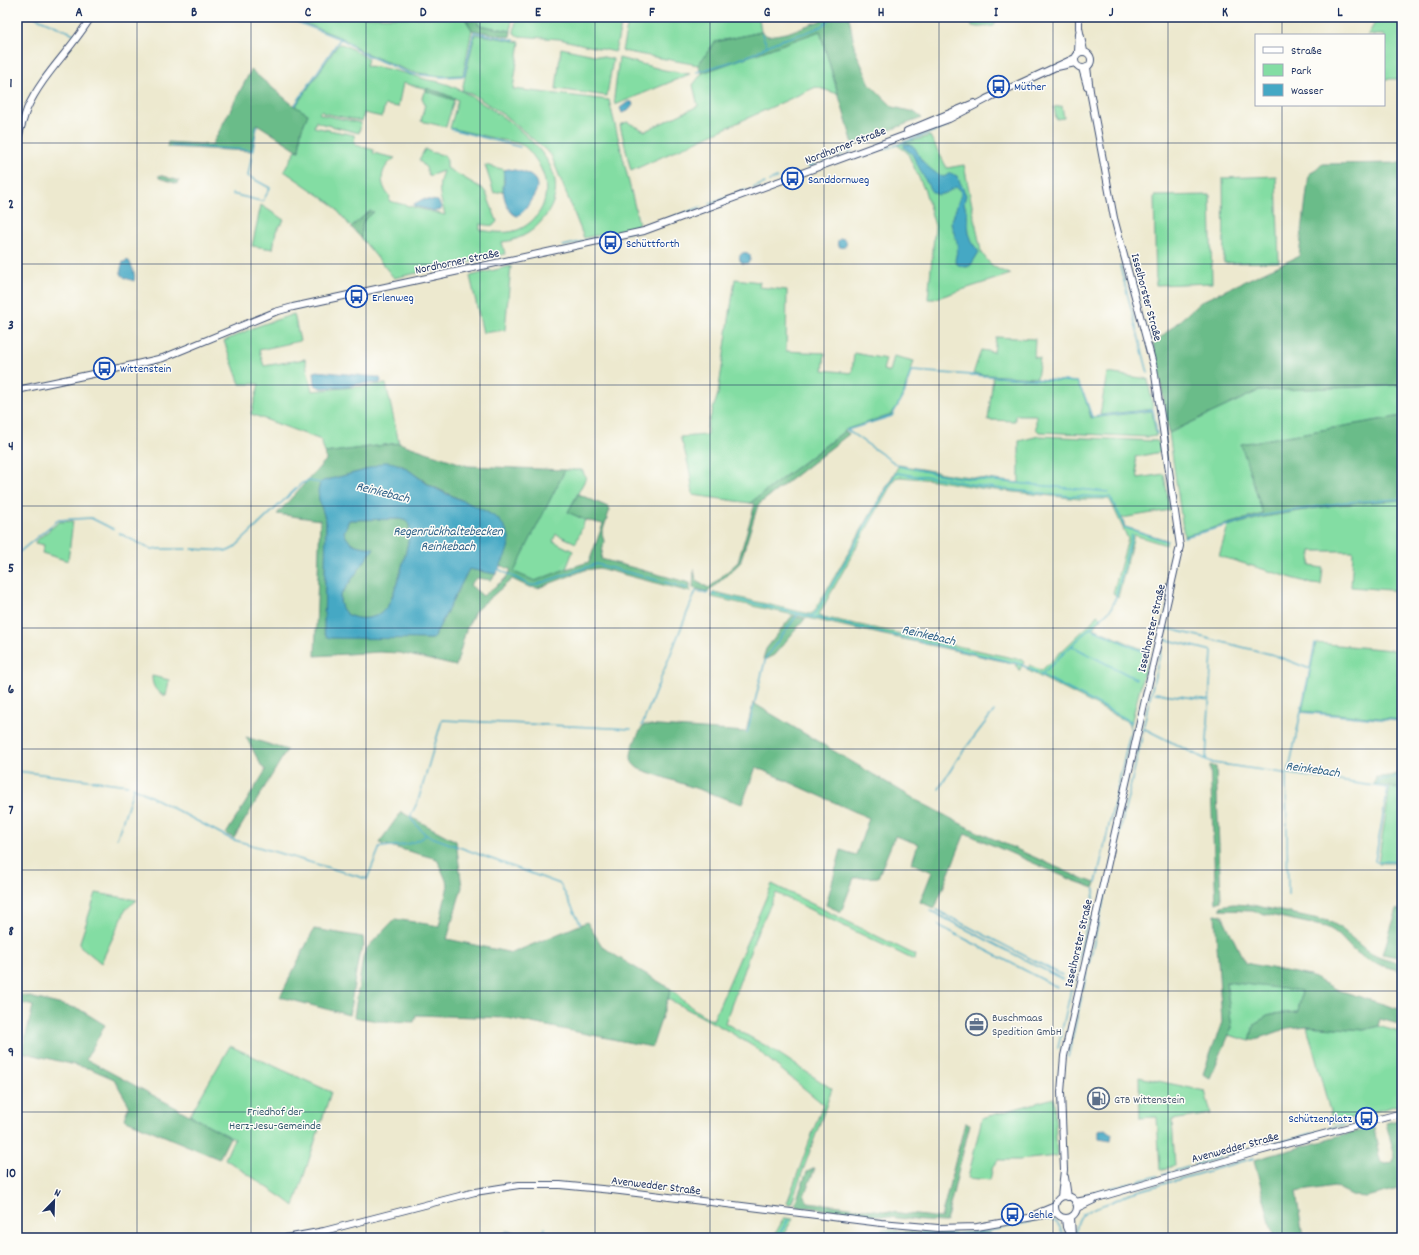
<svg xmlns="http://www.w3.org/2000/svg" width="1419" height="1255" viewBox="0 0 1419 1255" font-family="Dekko,sans-serif">
	<style>
		.green { fill: #83dda3; stroke: #4f8680; fill-rule: evenodd }
		.forest { fill: #6abc89; stroke: #427674; fill-rule: evenodd }
		.water { fill: #44a8c4; stroke: #306c91; fill-rule: evenodd }
		.lines { fill: none; stroke-linecap: round; stroke-linejoin: round }
		.stream { stroke: #44a8c4; stroke-width: 1.5 }
		.secondary-casing { stroke: #3a4b6f; stroke-width: 8 }
		.secondary { stroke: #fff; stroke-width: 6 }
		.grid { fill: none; stroke: #1b2f5e; stroke-width: 1; stroke-opacity: 0.55 }
		.labels { text-anchor: middle; stroke-width: 3; stroke-linejoin: round; paint-order: stroke }
		.transit-label { font-size: 12px; fill: #164399; stroke: #fdfcf7; text-anchor: start }
		.street-label { font-size: 12px; fill: #1b2f5e; stroke: #fdfcf7 }
		.service-label { font-size: 12px; fill: #4e5e75; stroke: #fdfcf7; text-anchor: start }
		.park-label { font-size: 12px; fill: #355a6f; stroke: #fdfcf7 }
		.water-label { font-size: 13px; font-style: italic; fill: #2b5f87; stroke: #fdfcf7 }
		.neatline { fill: none; stroke: #1b2f5e; stroke-width: 1.5 }
		.grid-label { font-size: 13px; text-anchor: middle; font-weight: bold; fill: #1b2f5e }
	</style>
	<rect width="100%" height="100%" fill="#fdfcf7"/>
	<filter id="ink" filterUnits="userSpaceOnUse"><feTurbulence type="fractalNoise" baseFrequency=".025" numOctaves="2"/><feDisplacementMap in="SourceGraphic" scale="8" xChannelSelector="R" yChannelSelector="G"/><feConvolveMatrix kernelMatrix="1 2 1 2 8 2 1 2 1" color-interpolation-filters="sRGB"/></filter>
	<filter id="wash" filterUnits="userSpaceOnUse"><feTurbulence type="fractalNoise" baseFrequency=".012" numOctaves="4" result="noise"/><feDisplacementMap in="SourceGraphic" scale="16" xChannelSelector="R" yChannelSelector="G"/><feGaussianBlur stdDeviation="0.9" result="paint"/><feColorMatrix in="noise" values="0 0 0 0 0 0 0 0 0 0 0 0 0 0 0 0 0 1.4 0 .05"/><feComposite in="paint" operator="in"/></filter>
	<g filter="url(#wash)">
		<rect width="100%" height="100%" fill="#ede9cf"/>
		<path class="green" d="M290,17H464L472,30L463,75L441,76L411,72L363,52L344,39Z
			M479,17H512L511,31L478,25Z
			M516,17H623L615,52L559,39L518,36L514,33Z
			M629,17H759L761,32L715,42L698,65L622,51Z
			M971,17H998L994,26L979,27L972,26Z
			M1378,17H1402V79H1384V35H1368Z
			M820,31L838,94L816,87L631,171L620,125L627,122L645,131L698,106L693,85L702,73Z
			M475,34L520,42L513,89L609,100L639,224L630,229L584,238L551,155L527,134L505,116L477,97L462,90Z
			M340,44C346,44 360,55 368,58L366,66C387,67 407,74 428,80C433,81 438,81 443,83C458,87 475,99 488,107C521,129 577,169 547,214C536,230 522,240 502,242L505,254L394,278L361,238L363,221L374,212L370,211L351,227L332,204L284,171L296,150L299,151L301,131L308,114L295,107L338,45ZM403,83L440,92L458,100L450,128C467,132 484,136 501,140C507,141 516,142 522,145C528,148 534,157 538,163C552,187 547,214 522,228C509,235 493,232 480,230V224C487,225 494,228 497,221L486,193L483,189L447,168C448,155 444,155 434,153C431,153 427,150 425,149L419,160L426,168L429,176L443,171C436,189 441,198 445,215L389,201L390,197C378,183 380,168 395,158L373,153L374,150L355,145L354,135L314,127L316,121L319,123L359,133L361,123L323,115L319,113L322,110L323,113L362,121L364,113L382,117L385,105L398,107Z
			M561,48L613,59L607,96L556,89Z
			M619,58L664,70L690,74L615,105L614,98Z
			M426,91L454,100L446,127L421,121L425,104L422,98L424,92Z
			M1062,106L1064,118L1056,119L1054,107Z
			M930,136L947,168L964,165L981,251C988,264 996,270 1011,274L934,299H928L935,226L925,191L907,152L897,145Z
			M485,165L506,170H505C503,175 503,186 504,191L494,193Z
			M1276,176L1279,262L1224,263L1223,178Z
			M1210,195L1212,283L1156,285L1154,196Z
			M261,205L284,220L276,231L273,249L252,246Z
			M511,266L505,330L483,333L470,276Z
			M735,279L760,282L759,287L787,290L786,351L825,353L823,370L852,373L854,353L886,359L883,370L890,372L894,356L914,361L904,392L898,405L891,415L847,429L750,503L693,495C691,475 687,456 680,437L707,435V427L718,394Z
			M294,314L300,341L259,350L264,366L305,359L312,391L386,384L399,443L325,453L321,440L251,414L259,384H240L224,341L255,327Z
			M996,337L1035,339L1034,357L1040,358L1037,378L973,374L981,350L994,352Z
			M1107,373L1148,379L1153,409L1100,415Z
			M993,377L1077,382L1085,398L1091,418L1152,411L1156,436L1149,437L1039,432L1036,429V415H1015V421L988,420Z
			M1402,385V416L1242,444L1263,514L1184,536L1169,433L1258,391Z
			M1039,436L1157,441L1159,443L1161,452L1135,457L1138,478L1164,474L1170,510L1122,518L1125,527L1167,540L1166,545L1134,535L1118,597L1113,593L1128,539L1111,502L1108,499H1080L986,489L934,480L900,477L895,478L818,616L1022,660L1024,662L1019,671L1016,664L712,597L714,592L810,614L814,612L899,465L954,475L1019,483V441Z
			M565,470H582L586,478L568,512L585,520L576,543L556,534L553,541L573,551L566,569L535,581L513,572Z
			M1402,500V591L1351,587L1353,551H1311L1310,566L1323,568L1321,585L1312,584L1219,556L1228,526L1264,517L1334,505Z
			M73,521L68,561L42,553L44,545L35,543L36,541L59,522Z
			M1097,615L1102,619L1093,628L1149,652L1130,728L1128,722L1027,670L1030,665L1041,671L1090,624Z
			M1316,643L1402,651V720L1302,711Z
			M152,676L169,680L166,696C156,692 152,687 152,676Z
			M1390,787L1402,788V863H1378Z
			M772,884L915,955L914,960L776,893L756,935L725,1023L775,1051L832,1089L791,1204L787,1203L823,1104L761,1053L756,1048L723,1028L668,999L671,989C684,1001 696,1013 713,1020Z
			M96,893L137,900L126,909L101,963L79,945Z
			M1226,982L1302,990L1298,1012L1271,1014L1254,1024L1250,1041L1228,1035L1232,1028Z
			M1307,1026L1365,1030L1378,1026L1402,1033V1104L1333,1123Z
			M230,1046L331,1092L294,1206L285,1199L225,1159L234,1139L190,1115Z
			M1139,1077L1205,1091L1211,1114L1172,1120L1175,1166L1160,1170L1157,1117L1140,1118Z
			M1054,1098L1057,1156L1019,1160H998L993,1166L990,1180L968,1178L982,1118Z
			M784,1218L793,1219L781,1238H773Z"/>
		<path class="forest" d="M465,17H479L478,25L511,31L510,37L472,30Z
			M825,17H849L855,50L870,84L893,107L914,112L922,118L853,144L820,31L702,73L698,65L715,42L761,32L768,36L787,33L822,20Z
			M251,70L293,105L308,114L301,131L299,151L257,124L251,151L167,147L168,142L212,145Z
			M426,88L455,98L454,100L426,91Z
			M1402,163V385L1258,391L1169,433L1158,366L1153,344L1202,301L1299,256L1309,174L1316,170L1322,164Z
			M159,175L179,181L178,184L159,178Z
			M370,211L374,212L363,221L361,238L351,227Z
			M1402,416V500L1334,505L1264,517L1228,526V524L1263,514L1241,444Z
			M845,431L849,434L758,505L740,563L708,592L693,588L694,569L696,581L709,588L738,562L755,504L750,503Z
			M399,443L468,466L565,470L514,572L535,581L566,569L589,562L603,524L585,520L568,512L578,494L608,507L609,512L602,533L604,541L601,559L690,583V592L599,568L585,570L538,588L529,587L512,579L475,611L466,630L456,666L400,653L379,652L315,656L320,520L277,514L326,460L325,453ZM400,464L430,485L489,513L510,543L500,565L511,570L505,579L483,596L470,585L476,578L491,580L496,574L469,569L433,639L326,636L324,631L326,521L319,500L323,481L362,471Z
			M399,519C403,520 407,520 409,525C413,535 394,598 387,607C384,610 381,614 378,615C366,621 345,620 341,605C340,603 340,599 340,596L373,549C360,545 349,547 344,532L349,520Z
			M792,616L805,619L774,655L766,659H763L766,649Z
			M753,703L918,801L967,827L1074,875L1095,883L1094,888L1072,880L965,833L935,908L920,902L932,872L912,863L918,844L895,836L878,877L854,878L841,912L826,905L841,850L856,855L869,818L756,767L742,804L639,769C636,767 633,764 632,762C628,752 638,733 644,725L746,732Z
			M246,737L287,750L234,838L226,834L266,770L262,767Z
			M1210,765L1216,767L1221,901L1216,903Z
			M1402,772V788L1374,785L1376,777L1390,776Z
			M401,812L456,841L462,887L447,939L512,953L587,922L602,946L616,956L671,989L652,1047L507,1018L416,1015L414,1022L378,1021L354,1017L363,957L366,949L395,919L439,926L448,885L437,859L379,843Z
			M1233,904L1252,905L1328,921C1345,928 1354,942 1369,952C1379,959 1390,961 1402,963V971C1386,967 1369,963 1355,952C1344,942 1340,933 1326,927L1251,911L1221,910V906Z
			M1397,909L1402,911V954L1401,958L1383,954Z
			M1215,914L1222,915L1245,963L1310,976L1338,990L1402,1010V1025L1380,1019L1378,1026L1365,1030L1307,1026L1288,1028L1250,1041L1254,1024L1271,1014L1298,1012L1302,991L1226,982L1232,1028L1210,1078L1203,1074L1222,1022Z
			M314,929L363,937L364,946L359,955L349,1015L280,997Z
			M17,994L79,1009L105,1025L86,1059L230,1137L219,1159L124,1119L129,1105L114,1079L91,1069L22,1052L33,1006L17,1002Z
			M1397,1120L1402,1135V1188L1367,1197L1354,1196L1334,1186L1296,1192L1303,1238H1274L1254,1160L1374,1127L1379,1157L1381,1162L1386,1164L1392,1163L1395,1157L1386,1123Z
			M965,1123L970,1124L946,1222L923,1221L797,1206L795,1203L807,1172L815,1168L804,1196L808,1202L941,1218Z
			M883,1229L937,1235L989,1233L990,1238H879Z"/>
		<path class="water" d="M628,102H632L633,105L628,111L622,113L620,108Z
			M906,144C917,145 916,152 921,159C926,166 937,175 944,177L950,173L957,176L966,195L964,203L967,212L969,233L973,244L979,252L971,265L967,267L960,266L956,263L955,260L958,246L951,223L961,194L960,189L956,187L946,193L938,195L931,191L912,154L904,147V145Z
			M508,169C524,171 546,177 533,197C526,207 528,209 517,216C507,213 503,196 503,186C504,183 505,182 504,180C504,176 503,174 505,170Z
			M423,199L438,201L441,207V210L435,211L414,206V204Z
			M837.5 243a4.5 4.5 0 1 1 9 0a4.5 4.5 0 1 1-9 0Z
			M739.5 258a5.5 5.5 0 1 1 11 0a5.5 5.5 0 1 1-11 0Z
			M126,260L129,261C132,267 136,274 134,281C121,277 118,275 123,262H125Z
			M316,371L377,377L380,378L381,381L380,383L358,384L347,387L321,388L315,385L314,372Z
			M384,462C402,461 415,476 429,485C451,498 477,504 498,519C501,522 505,527 507,531C514,544 502,562 496,574L469,569L433,639L330,638L326,636L324,631L326,521L319,500L318,491L320,483L323,481L362,471ZM399,519C403,520 407,520 409,525C413,535 394,598 387,607C384,610 381,614 378,615C366,621 345,620 341,605C340,603 340,599 340,596L374,548C360,546 349,547 344,532L349,520Z
			M1106,1129L1112,1134L1111,1140L1099,1138V1131Z
			M507,1231L515,1232L521,1237L520,1238H502V1235Z"/>
		<g class="lines">
			<path class="stream" d="M35,17L74,34
				M285,17L343,40L362,53L411,74L442,77L464,76L474,32L514,40
				M762,34L767,46
				M697,72C714,67 732,62 748,56C758,52 766,46 776,42C792,35 822,32 831,17
				M295,105L340,39
				M451,129L520,147
				M171,146L253,150
				M885,149L946,127
				M848,152L852,151
				M836,156L843,154
				M824,161L831,158
				M807,167L815,164
				M769,181L777,178
				M753,188L765,183
				M232,194L261,201H263L270,188L248,176L257,126
				M733,195L746,190
				M710,204L728,197
				M647,227L701,207
				M563,246L638,229
				M1120,266L1148,373
				M847,430L892,416L905,392L911,371L1077,382L1085,397L1092,417L1153,410L1157,434
				M847,430L899,466L954,477L1109,492
				M119,533L146,547L151,549H186
				M1184,537L1266,515L1346,502L1402,499
				M192,549L228,551L234,548L302,483L309,481L321,483
				M17,554L58,520L91,518L113,529
				M498,569L530,585H535L596,564L687,588
				M712,594L1020,664L1132,722
				M810,617L816,613L895,474L898,473L915,476H924L939,478L985,487L1069,496L1110,497L1121,518L1124,527L1167,541
				M1090,628L1111,609L1115,600L1132,535
				M1164,639L1212,651L1206,760
				M1072,646L1136,679
				M1310,669L1315,643
				M1041,675L1090,628L1142,651
				M1155,693L1210,700
				M1301,712L1402,721
				M642,725L696,591L708,593
				M1143,728L1166,628L1274,655L1310,669L1288,774
				M1143,728L1213,763L1388,788L1375,861L1402,862
				M747,733L766,657L798,614
				M17,771L128,785
				M1286,774L1288,895
				M1377,786L1380,779H1390L1402,775
				M133,787L231,839L367,879L380,847C397,846 411,846 425,836
				M939,789L958,758L994,711
				M117,838L134,787
				M1096,883L1131,729L1128,720
				M936,910L1062,975
				M931,911L1062,979
				M580,923L560,884L426,835L411,819V815L418,801L442,720L631,729
				M938,925L1057,987
				M1073,984L1095,889
				M1083,989L1144,728
				M1058,1048L1071,990
				M1068,1057L1082,995
				M1397,1111L1402,1109
				M1265,1146L1345,1124
				M1225,1157L1258,1147
				M1194,1165L1220,1158
				M1175,1171L1189,1167
				M1163,1174L1170,1172
				M1138,1181L1158,1176
				M1111,1188L1133,1182
				M1084,1195L1105,1189
				M920,1233L954,1234L989,1231L1043,1219C1058,1219 1060,1225 1064,1238
				M543,1238L545,1228
				M777,1238L788,1220
				M1077,1238C1072,1209 1096,1209 1116,1200C1119,1199 1123,1196 1127,1194L1254,1158"/>
		</g>
	</g>
	<g filter="url(#ink)">
		<g class="lines">
			<defs>
				<path id="secondary" d="M1079,17V28L1084,51
					M1075 60a8 8 0 1 1 16 0a8 8 0 1 1-16 0Z
					M1078,52L1079,34
					M1057,67L1075,63
					M1082,68L1087,86
					M986,99L1075,58
					M907,131L974,103
					M17,142C20,131 23,120 27,109C42,75 72,49 91,17
					M17,390L102,372L163,358L275,312L293,307L644,231L949,119L989,98
					M1065,1177L1068,1197
					M1055 1207a11 11 0 1 1 22 0a11 11 0 1 1-22 0Z
					M1061,1197L1064,1170L1061,1092L1064,1056L1180,546L1154,368L1114,218L1090,91L1087,67
					M1075,1202L1097,1198L1256,1152L1402,1113
					M1077,1208L1094,1200
					M1036,1214L1055,1206
					M1071,1217L1072,1238
					M1065,1218L1066,1227L1070,1236
					M286,1238L324,1231L475,1192L519,1185H560L612,1190L881,1223L938,1228L977,1227L1056,1213"/>
			</defs>
			<use href="#secondary" class="secondary-casing"/>
			<use href="#secondary" class="secondary"/>
		</g>
	</g>
	<path class="grid" d="M137,17V1238M251,17V1238M366,17V1238M480,17V1238M595,17V1238M710,17V1238M824,17V1238M939,17V1238M1053,17V1238M1168,17V1238M1282,17V35M1282,105V1238M17,143H1402M17,264H1402M17,385H1402M17,506H1402M17,628H1402M17,749H1402M17,870H1402M17,991H1402M17,1112H1402"/>
	<defs>
		<symbol id="bus-ring" viewBox="-11 -11 22 22"><circle r="9.5" fill="#fdfcf7" stroke="#1a4fb4" stroke-width="1.5"/><path d="M-5-6H5V4H4V6H2V4H-2V6H-4V4H-5ZM-3.5-4V0h7V-4ZM-3.5 1.2v1.5H-2V1.2ZM2 1.2v1.5H3.5V1.2Z" fill="#1a4fb4"/></symbol>
		<symbol id="office-ring" viewBox="-11 -11 22 22"><circle r="9.5" fill="#fdfcf7" stroke="#5c6f8a" stroke-width="1.5"/><path d="M-6-3h4V-5.5h4V-3h4V5H-6ZM-1-4.5V-3h2v-1.5ZM-6 0V1H6V0Z" fill="#5c6f8a"/></symbol>
		<symbol id="fuel-ring" viewBox="-11 -11 22 22"><circle r="9.5" fill="#fdfcf7" stroke="#5c6f8a" stroke-width="1.5"/><path d="M-5.5-6h7V0h2V4h1.3V-2.5L3-4.5l.8-.8L6-3V5H2.5V1h-1V6h-7ZM-4.2-4.7v3.2H.2V-4.7Z" fill="#5c6f8a"/></symbol>
	</defs>
	<g fill-rule="evenodd">
		<use href="#bus-ring" x="986" y="74" width="25" height="25"/>
		<use href="#bus-ring" x="780" y="166" width="25" height="25"/>
		<use href="#bus-ring" x="598" y="230" width="25" height="25"/>
		<use href="#bus-ring" x="344" y="284" width="25" height="25"/>
		<use href="#bus-ring" x="92" y="356" width="25" height="25"/>
		<use href="#office-ring" x="964" y="1012" width="25" height="25"/>
		<use href="#fuel-ring" x="1086" y="1086" width="25" height="25"/>
		<use href="#bus-ring" x="1354" y="1106" width="25" height="25"/>
		<use href="#bus-ring" x="1000" y="1202" width="25" height="25"/>
	</g>
	<g class="labels">
		<g class="transit-label">
			<text x="1014" y="90">Müther</text>
			<text x="808" y="183">Sanddornweg</text>
			<text x="626" y="247">Schüttforth</text>
			<text x="372" y="301">Erlenweg</text>
			<text x="120" y="372">Wittenstein</text>
			<text x="1352" y="1122" text-anchor="end">Schützenplatz</text>
			<text x="1028" y="1218">Gehle</text>
		</g>
		<g class="street-label">
			<text transform="translate(845 145) rotate(-21)" y="4">Nordhorner Straße</text>
			<text transform="translate(457 261) rotate(-12)" y="4">Nordhorner Straße</text>
			<text transform="translate(1147 297) rotate(75)" y="4">Isselhorster Straße</text>
			<text transform="translate(1151 628) rotate(-77)" y="4">Isselhorster Straße</text>
			<text transform="translate(1078 943) rotate(-77)" y="4">Isselhorster Straße</text>
			<text transform="translate(1235 1147) rotate(-15)" y="4">Avenwedder Straße</text>
			<text transform="translate(656 1185) rotate(7)" y="4">Avenwedder Straße</text>
		</g>
		<g class="service-label">
			<text x="992" y="1021">Buschmaas<tspan x="992" dy="14">Spedition GmbH</tspan></text>
			<text x="1114" y="1103">GTB Wittenstein</text>
		</g>
		<g class="park-label">
			<text x="275" y="1115">Friedhof der<tspan x="275" dy="14">Herz-Jesu-Gemeinde</tspan></text>
		</g>
		<g class="water-label">
			<text transform="translate(383 491) rotate(14)" y="5">Reinkebach</text>
			<text x="448" y="535">Regenrückhaltebecken<tspan x="448" dy="15">Reinkebach</tspan></text>
			<text transform="translate(929 634) rotate(13)" y="5">Reinkebach</text>
			<text transform="translate(1313 768) rotate(8)" y="5">Reinkebach</text>
		</g>
	</g>
	<rect width="1419" height="1255" fill="none" stroke="#fdfcf7" stroke-width="44"/>
	<rect x="1255" y="34" width="130" height="72" fill="#fdfcf7" stroke="#a3aaba"/>
	<rect x="1263" y="47" width="20" height="6" fill="#ffffff" stroke="#a3aaba"/>
	<text x="1291" y="54" font-size="12" fill="#1b2f5e">Straße</text>
	<rect x="1263" y="64" width="20" height="12" fill="#83dda3" stroke="#a3aaba"/>
	<text x="1291" y="74" font-size="12" fill="#1b2f5e">Park</text>
	<rect x="1263" y="84" width="20" height="12" fill="#44a8c4" stroke="#a3aaba"/>
	<text x="1291" y="94" font-size="12" fill="#1b2f5e">Wasser</text>
	<g transform="translate(54 1201) rotate(23)" stroke="#fdfcf7" stroke-width="3" paint-order="stroke">
	<path d="M0-3L7 15L0 10L-7 15Z" fill="#1b2f5e"/>
	<text y="-6" font-size="11" font-weight="bold" text-anchor="middle" fill="#1b2f5e">N</text>
	</g>
	<rect x="22" y="22" width="1375" height="1211" class="neatline"/>
	<g class="grid-label">
		<text x="79" y="16">A</text>
		<text x="194" y="16">B</text>
		<text x="308" y="16">C</text>
		<text x="423" y="16">D</text>
		<text x="538" y="16">E</text>
		<text x="652" y="16">F</text>
		<text x="767" y="16">G</text>
		<text x="881" y="16">H</text>
		<text x="996" y="16">I</text>
		<text x="1111" y="16">J</text>
		<text x="1225" y="16">K</text>
		<text x="1340" y="16">L</text>
		<text x="11" y="87">1</text>
		<text x="11" y="208">2</text>
		<text x="11" y="329">3</text>
		<text x="11" y="450">4</text>
		<text x="11" y="572">5</text>
		<text x="11" y="693">6</text>
		<text x="11" y="814">7</text>
		<text x="11" y="935">8</text>
		<text x="11" y="1056">9</text>
		<text x="11" y="1177">10</text>
	</g>
</svg>
